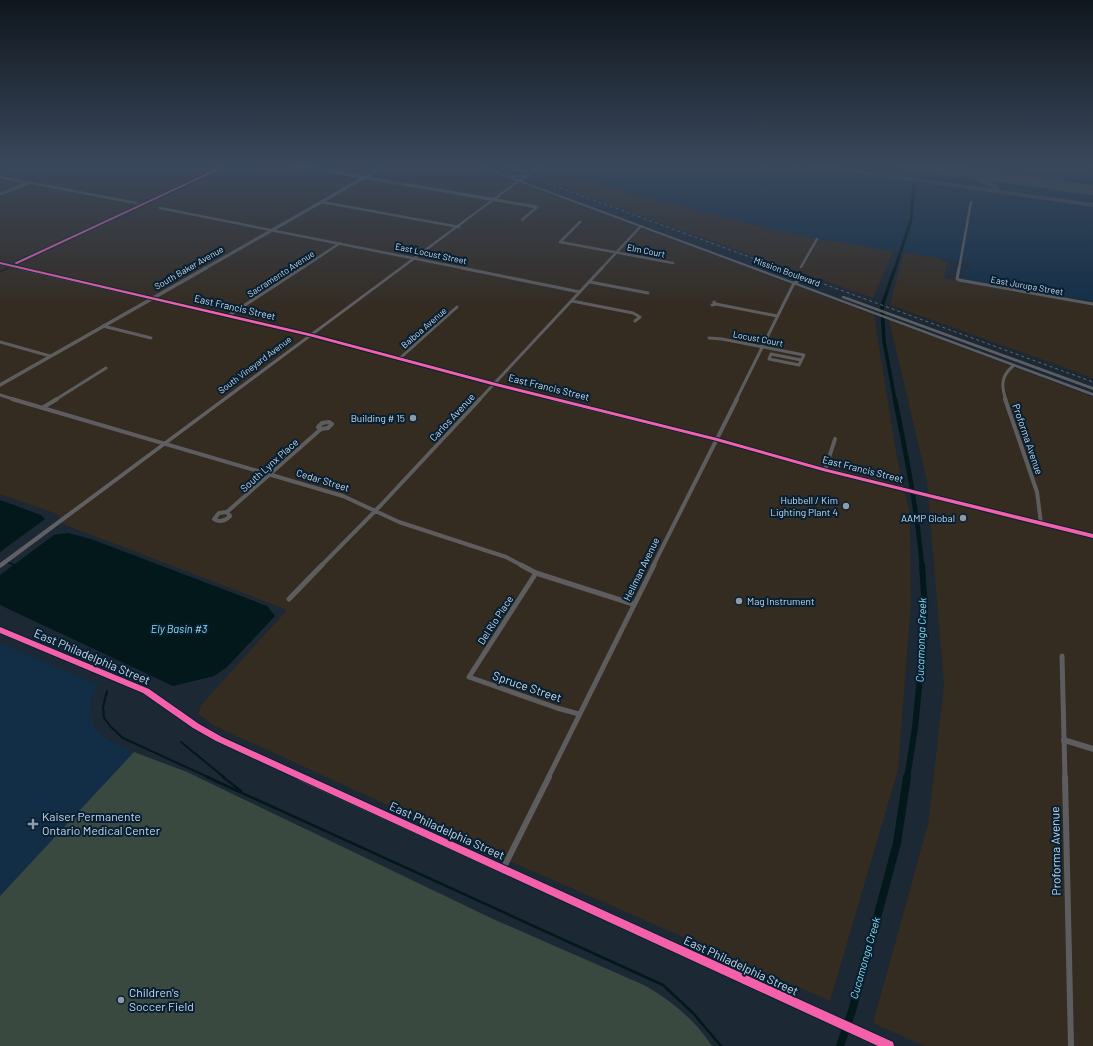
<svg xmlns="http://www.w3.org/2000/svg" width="1093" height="1046" viewBox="0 0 1093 1046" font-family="Barlow,sans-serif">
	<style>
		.industrial { fill: #342b21 }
		.built { fill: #122e46 }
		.green { fill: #394940 }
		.water { fill: #03181b }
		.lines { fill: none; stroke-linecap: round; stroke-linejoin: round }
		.stream-far3 { stroke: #03181b; stroke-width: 1 }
		.stream-far2 { stroke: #03181b; stroke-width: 1.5 }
		.stream-far1 { stroke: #03181b; stroke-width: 2 }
		.stream { stroke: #03181b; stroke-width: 2.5 }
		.canal-far4 { stroke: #03181b; stroke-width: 3 }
		.canal-far3 { stroke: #03181b; stroke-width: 3.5 }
		.canal-far2 { stroke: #03181b; stroke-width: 4.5 }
		.canal-far1 { stroke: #03181b; stroke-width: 6 }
		.canal { stroke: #03181b; stroke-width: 8 }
		.taxiway { fill: #404750; fill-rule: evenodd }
		.runway { fill: #404750; fill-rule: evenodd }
		.minor-far4 { stroke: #5d5d5f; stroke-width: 2.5 }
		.minor-far3 { stroke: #5d5d5f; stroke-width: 3 }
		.minor-far2 { stroke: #5d5d5f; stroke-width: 4 }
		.minor-far1 { stroke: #5d5d5f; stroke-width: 5 }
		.minor { stroke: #5d5d5f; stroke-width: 6 }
		.tertiary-far4 { stroke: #5d5d5f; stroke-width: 3 }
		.tertiary-far3 { stroke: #5d5d5f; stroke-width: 3.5 }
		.tertiary-far2 { stroke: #5d5d5f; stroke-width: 4.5 }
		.tertiary-far1 { stroke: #5d5d5f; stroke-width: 6 }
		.tertiary { stroke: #5d5d5f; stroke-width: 8 }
		.secondary { fill: #605f63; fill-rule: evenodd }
		.primary { fill: #5d5e63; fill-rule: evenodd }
		.rail { stroke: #63666b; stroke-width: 1; stroke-dasharray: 3 3; stroke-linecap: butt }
		.cycleway-casing { stroke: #071f33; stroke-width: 2 }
		.cycleway { fill: #f560ab; fill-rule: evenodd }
		.poi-dot { fill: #8e9ba8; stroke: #071f33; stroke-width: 1.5 }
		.labels { text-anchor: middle; stroke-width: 4; stroke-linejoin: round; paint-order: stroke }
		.far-street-label { font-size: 9px; fill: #cbd9e7; stroke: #071f33 }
		.street-label { font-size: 10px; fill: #cbd9e7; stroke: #071f33 }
		.poi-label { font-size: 10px; fill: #cbd9e7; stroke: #071f33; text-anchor: end }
		.water-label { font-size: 11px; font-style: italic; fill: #97dee6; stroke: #071f33 }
		.near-street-label { font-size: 12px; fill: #cbd9e7; stroke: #071f33 }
		.near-poi-label { font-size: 12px; fill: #cbd9e7; stroke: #071f33; text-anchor: start }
	</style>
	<rect width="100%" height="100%" fill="#1c2834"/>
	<path class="industrial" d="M0,165H472L874,315L897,458L910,514L911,602L898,770L830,1001L516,864L215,726L198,714L201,705L287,610L63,524L57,514L0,494Z
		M545,165H549L619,190L776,230L893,251L873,298L531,176Z
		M904,252L938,258L947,262L944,278L1093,305V378L890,305Z
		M889,320L1093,397V1046H925L873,1023L928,824L944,685L927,481Z"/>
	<path class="built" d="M549,165H1093V301L963,279L964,270L970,269L971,263L807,237L776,230L619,190Z
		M0,643L98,685L90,702L91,715L95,729L108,740L134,752L0,896Z"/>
	<path class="green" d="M134,752L187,772L493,919L646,986C673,1002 695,1020 712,1046H0V896Z"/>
	<path class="water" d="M0,500L41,515L45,519L0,552Z
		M68,533L91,539L267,606L275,616L226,668L214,676L173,686L0,605V575L54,535Z"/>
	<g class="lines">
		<path class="stream-far3" d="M19,263L231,165
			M0,272L8,268"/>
		<path class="stream-far2" d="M7,562L14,565"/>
		<path class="stream-far1" d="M107,691L103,707L104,718L111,727L123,738L210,778
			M181,742L225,778"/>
		<path class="stream" d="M207,777L663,985L693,1013L721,1046
			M223,777L241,791"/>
		<path class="canal-far4" d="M895,269L911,220L914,185"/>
		<path class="canal-far3" d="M895,268L882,306L884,341L895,400"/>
		<path class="canal-far2" d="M895,399C906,454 917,509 922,566"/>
		<path class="canal-far1" d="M907,778L915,728L922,657L925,609L922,565"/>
		<path class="canal" d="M840,1046L852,1011L897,843L907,777"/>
		<path class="taxiway" d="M793,165H799L795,172L793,173L790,171Z
			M801,165H819L995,189L957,172L956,174L954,175L924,168L927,166L955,171L943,165H952L978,177L986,174L999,176V178H987L984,179L999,187L1000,188L998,190L1093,203V207Z"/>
		<path class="runway" d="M900,165H946L1093,185V195L908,170L902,168Z"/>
		<path class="minor-far4" d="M506,165L529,173
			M0,177L136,203
			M519,181L540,165
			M322,202L459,227
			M160,208L467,269
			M522,220L537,207
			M580,222L560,242L673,263
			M801,267L817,239
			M301,269L340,243
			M601,269L641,226
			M959,269L971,202"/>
		<path class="minor-far3" d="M462,268L580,292
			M959,268L957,279L959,280L1093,304
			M590,282L648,293
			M572,301L633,313L640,317L635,321
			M716,304L777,316
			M712,305L716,304L714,302
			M228,316L302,268
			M103,326L151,338
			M709,338L722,339L804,355L799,365L769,359L771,354L801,360
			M0,342L50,356
			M399,359L457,307
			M0,395L16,400
			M55,400L106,368
			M479,400L602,268
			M736,400L794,283L798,281
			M1006,400C1001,386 1001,376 1013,366"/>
		<path class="minor-far2" d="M12,399L343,496L399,522L506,557L523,566
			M1005,399L1037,492L1041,523
			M42,408L57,399
			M329,422L332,424L328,428L321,429L318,427L322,423Z
			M825,470L835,439
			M227,512L230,516C225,521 220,523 214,519L219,513Z
			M227,512L321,429
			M321,566L381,505L480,399
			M653,566L737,399"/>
		<path class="minor-far1" d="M521,565L536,573L633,604
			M536,573L469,677L557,708L579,714
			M289,599L322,565
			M1062,656L1065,778
			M548,778L654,565"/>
		<path class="minor" d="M1065,777L1071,1046
			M503,869L549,777"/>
		<path class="tertiary-far4" d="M292,165L537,207
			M0,194L29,183
			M0,263L25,269
			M204,269L386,165"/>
		<path class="tertiary-far3" d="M20,268L310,335L557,400
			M0,385L206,268"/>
		<path class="tertiary-far2" d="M553,399L715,439L825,470L1093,536"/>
		<path class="tertiary-far1" d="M0,630L146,691L196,726L219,739L303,778
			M1064,740L1093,749"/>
		<path class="tertiary" d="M301,777L889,1046"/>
		<path class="secondary" d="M518,180L520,181L2,567L0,568V563Z"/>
		<path class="primary" d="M474,165H479L1093,393V396Z
			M514,175H526L528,176L526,177H513L512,176Z
			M842,296H844L1093,387V390L842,298Z"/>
		<path class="rail" d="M497,165L1093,382"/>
		<defs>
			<path id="cycleway" d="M225,165H229L17,264L14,263Z
				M0,262L312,334L496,383L717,438L827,469L1093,534V538L823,471L713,440L492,385L309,336L0,264Z
				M0,627L149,689L199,724L222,737L893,1042L894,1046H878L216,741L193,728L143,693L0,633Z"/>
		</defs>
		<use href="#cycleway" class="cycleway-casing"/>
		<use href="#cycleway" class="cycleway"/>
	</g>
	<linearGradient id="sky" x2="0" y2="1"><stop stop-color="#0f161d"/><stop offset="0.53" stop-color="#3a485c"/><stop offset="1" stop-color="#3a485c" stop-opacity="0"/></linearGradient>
	<rect width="1093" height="312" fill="url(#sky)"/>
	<g class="poi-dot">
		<circle cx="413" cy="418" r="4"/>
		<circle cx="846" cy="506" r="4"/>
		<circle cx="963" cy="518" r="4"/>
		<circle cx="739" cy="601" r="4"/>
		<path d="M31 818h4v4h4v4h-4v4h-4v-4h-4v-4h4z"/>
		<circle cx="121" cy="1000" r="4"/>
	</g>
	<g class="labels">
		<g class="far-street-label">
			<text transform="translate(646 251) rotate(11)" y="3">Elm Court</text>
			<text transform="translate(431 254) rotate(12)" y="3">East Locust Street</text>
			<text transform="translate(189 268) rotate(-30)" y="3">South Baker Avenue</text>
			<text transform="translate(787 272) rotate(20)" y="3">Mission Boulevard</text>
			<text transform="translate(281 274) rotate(-33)" y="3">Sacramento Avenue</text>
			<text transform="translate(1027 286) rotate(10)" y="3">East Jurupa Street</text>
			<text transform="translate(424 328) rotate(-41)" y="3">Balboa Avenue</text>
			<text transform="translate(758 339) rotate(11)" y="3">Locust Court</text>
			<text transform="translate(255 365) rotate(-37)" y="3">South Vineyard Avenue</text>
		</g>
		<g class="street-label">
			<text transform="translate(235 307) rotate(13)" y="4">East Francis Street</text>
			<text transform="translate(549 387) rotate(14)" y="4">East Francis Street</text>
			<text transform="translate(452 417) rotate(-47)" y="4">Carlos Avenue</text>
			<text transform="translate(1028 439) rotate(71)" y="4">Proforma Avenue</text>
			<text transform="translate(269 465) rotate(-42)" y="4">South Lynx Place</text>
			<text transform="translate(863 469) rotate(14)" y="4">East Francis Street</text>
			<text transform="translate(323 480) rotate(17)" y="4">Cedar Street</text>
			<text transform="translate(641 569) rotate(-64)" y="4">Hellman Avenue</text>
			<text transform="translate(495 620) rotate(-57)" y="4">Del Rio Place</text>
		</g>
		<g class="poi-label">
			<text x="405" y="422">Building # 15</text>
			<text x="838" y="504">Hubbell / Kim<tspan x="838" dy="12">Lighting Plant 4</tspan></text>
			<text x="955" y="522">AAMP Global</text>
			<text x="747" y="605" text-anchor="start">Mag Instrument</text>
		</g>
		<g class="water-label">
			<text x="179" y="633">Ely Basin #3</text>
			<text transform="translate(921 640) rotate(-88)" y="4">Cucamonga Creek</text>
			<text transform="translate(865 958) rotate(-74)" y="4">Cucamonga Creek</text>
		</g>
		<g class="near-street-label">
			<text transform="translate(92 657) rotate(23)" y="4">East Philadelphia Street</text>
			<text transform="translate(527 687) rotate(19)" y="4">Spruce Street</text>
			<text transform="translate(447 831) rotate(24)" y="4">East Philadelphia Street</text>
			<text transform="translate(1056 851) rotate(-91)" y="4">Proforma Avenue</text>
			<text transform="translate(741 966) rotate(25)" y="4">East Philadelphia Street</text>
		</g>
		<g class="near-poi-label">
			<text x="42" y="821">Kaiser Permanente<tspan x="42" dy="14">Ontario Medical Center</tspan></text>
			<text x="129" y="997">Children's<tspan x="129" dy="14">Soccer Field</tspan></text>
		</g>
	</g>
</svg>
